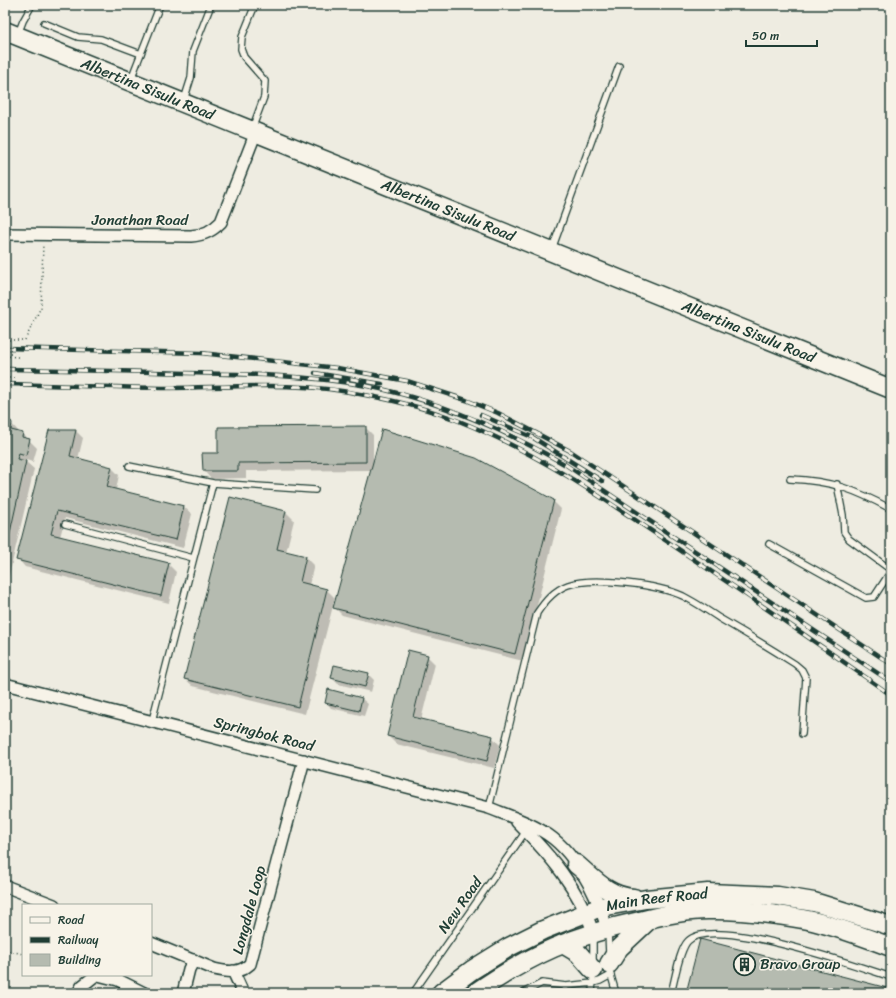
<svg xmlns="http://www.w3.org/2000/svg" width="896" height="998" viewBox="0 0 896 998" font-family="Sriracha,sans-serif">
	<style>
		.shadow { fill: #0003 }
		.building { fill: #b5bbb0; stroke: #1f3d34 }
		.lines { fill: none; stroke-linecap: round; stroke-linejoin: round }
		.lane-casing { stroke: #1f3d34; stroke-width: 8 }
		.street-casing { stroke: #1f3d34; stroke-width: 14 }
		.primary-casing { stroke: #1f3d34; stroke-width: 21 }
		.path { stroke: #1f3d34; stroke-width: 1.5; stroke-dasharray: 1 3; stroke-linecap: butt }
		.lane { stroke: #f7f3e8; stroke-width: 5.5 }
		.street { stroke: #f7f3e8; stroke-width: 11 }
		.primary { stroke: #f7f3e8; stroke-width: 18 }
		.rail-casing { stroke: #1f3d34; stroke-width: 4.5 }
		.rail { stroke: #f7f3e8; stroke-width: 3; stroke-dasharray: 9; stroke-linecap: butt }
		.labels { text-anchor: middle; stroke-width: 3; stroke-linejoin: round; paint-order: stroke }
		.street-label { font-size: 15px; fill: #1f3d34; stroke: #f7f3e8 }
		.poi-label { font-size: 15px; fill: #1f3d34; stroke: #f7f3e8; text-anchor: start }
	</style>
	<rect width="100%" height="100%" fill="#eeece1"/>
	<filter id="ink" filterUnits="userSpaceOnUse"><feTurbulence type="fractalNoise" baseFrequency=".025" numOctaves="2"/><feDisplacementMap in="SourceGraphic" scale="8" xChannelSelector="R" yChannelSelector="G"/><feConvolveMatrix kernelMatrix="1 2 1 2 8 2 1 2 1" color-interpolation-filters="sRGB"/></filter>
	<g filter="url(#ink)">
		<path class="shadow" d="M5,421L10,422L20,433L23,434L37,448L33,462L26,460V462L34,469L5,593Z
			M365,427L373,435V462L553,501L561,509L523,661L342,615L334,607L372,470L246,471V478L211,479L204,471L219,454Z
			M76,431L83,438L78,459L112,468L119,475L116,490L184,507L192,514L183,548L65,518L60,537L168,564L176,572L169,603L25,567L18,559Z
			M230,498L286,512L294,520L286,552L306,557L314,565L309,585L327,590L335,598L305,714L193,686L185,679Z
			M427,656L435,664L421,720L492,737L500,745L494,768L396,744L388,736Z
			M368,674L374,680L371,692L338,684L332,678Z
			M362,699L368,704L364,716L331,708L326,702Z"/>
		<path class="building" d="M5,420L11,421L12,423L11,430L23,433L22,437L30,439L26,455L19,453L17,459L26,461L5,555Z
			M366,426V462L238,463V471H203L202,453H218V427Z
			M382,429L476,458L554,500L515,654L333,608Z
			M49,430H76L70,456L112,467L107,487L184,506L176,540L57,511L51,534L169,563L161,596L16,560Z
			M230,497L286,511L277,549L306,556L300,582L327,589L298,707L184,679Z
			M408,650L428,655L413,717L493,736L487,761L387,736Z
			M334,665L369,673L365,687L331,678Z
			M328,689L362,698L359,711L325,703Z
			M700,939L891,989V993H686Z"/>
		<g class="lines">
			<defs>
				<path id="lane" d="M44,23L78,37L101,39L141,54
					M18,34L23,21L32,5
					M131,79L160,5
					M184,100L191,78L193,51L211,5
					M252,129L264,97L265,81L244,57L241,49L242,37L255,5
					M552,249L619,66
					M129,466L213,483L315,490
					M790,479C832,481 854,489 891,509
					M837,484L843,515L844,532L849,539L891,570
					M65,524L193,558
					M769,544L866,598L874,597L891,571
					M152,721L213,483
					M489,808L537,613C545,601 554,590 568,585C593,576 659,585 683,596C695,602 707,610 719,618C745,633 770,648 795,664L802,670L806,678L802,734
					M608,932L609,954
					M593,963V935
					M610,972L616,993
					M413,993L526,831
					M523,993L542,983L566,986L593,983L600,981L611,975
					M565,993L566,986
					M592,993L593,979
					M671,993C675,980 679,950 688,941C713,915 857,966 891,977"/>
				<path id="street" d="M5,234L191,236C204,235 212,231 221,222L256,132
					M5,684L489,808C507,815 526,821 542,831C574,849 597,894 607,928
					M517,822C549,854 579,888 593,932
					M5,886L54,905
					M151,943L214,969C227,972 239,974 250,964L304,760
					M233,971L243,993
					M98,975L118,980L144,993
					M78,993L82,986L96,975
					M183,993L189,969L194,960"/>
				<g id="primary">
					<path id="s1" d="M5,31L891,389"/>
					<path d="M576,864C594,879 609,897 634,898"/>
					<path d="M563,944L578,953L593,970"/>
					<path d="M609,964L619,948L650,919"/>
					<path id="s2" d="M441,993L472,970L509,947L543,930L601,907L646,899L708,893L778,896L814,902L891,926"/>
					<path d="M475,993C530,955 574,935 640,921C663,915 685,910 708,910C741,909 775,914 808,920C836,926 864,937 891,947"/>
				</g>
			</defs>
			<use href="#lane" class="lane-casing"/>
			<use href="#street" class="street-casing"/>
			<use href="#primary" class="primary-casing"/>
			<path class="path" d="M5,340H25L41,307L43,244
				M5,356L18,357
				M5,378H16
				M5,950L23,954"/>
			<use href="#lane" class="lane"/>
			<use href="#street" class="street"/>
			<use href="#primary" class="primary"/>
			<defs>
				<path id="rail" d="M5,348L201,353L337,368L407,381L466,400L498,413L572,452L891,664
					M5,369C65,370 126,371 186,373C247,374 307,375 367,386C438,400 503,429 566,465L891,682
					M315,373L382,384
					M5,384C60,385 116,388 171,388C236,387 300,381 365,395C397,401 429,409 459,421C542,454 616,507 690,557C757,602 824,648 891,695
					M481,415L532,437L602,481"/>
			</defs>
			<use href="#rail" class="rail-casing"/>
			<use href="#rail" class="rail"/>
		</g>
	</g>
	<defs>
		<symbol id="building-ring" viewBox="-11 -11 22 22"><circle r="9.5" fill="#f7f3e8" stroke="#1f3d34" stroke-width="1.5"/><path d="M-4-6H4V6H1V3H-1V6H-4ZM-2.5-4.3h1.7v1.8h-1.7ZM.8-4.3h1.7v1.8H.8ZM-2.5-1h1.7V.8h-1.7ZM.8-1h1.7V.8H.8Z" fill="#1f3d34"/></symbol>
	</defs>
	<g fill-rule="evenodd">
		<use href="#building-ring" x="732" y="952" width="25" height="25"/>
	</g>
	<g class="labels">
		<g class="street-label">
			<text dy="5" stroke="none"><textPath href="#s1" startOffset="154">Albertina Sisulu Road</textPath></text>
			<text dy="5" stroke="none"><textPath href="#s1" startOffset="478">Albertina Sisulu Road</textPath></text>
			<text x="140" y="225">Jonathan Road</text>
			<text dy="5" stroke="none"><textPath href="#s1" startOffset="802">Albertina Sisulu Road</textPath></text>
			<text transform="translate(264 734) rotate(14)" y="5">Springbok Road</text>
			<text dy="5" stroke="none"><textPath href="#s2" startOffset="239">Main Reef Road</textPath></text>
			<text transform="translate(460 905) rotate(-55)" y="5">New Road</text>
			<text transform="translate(249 910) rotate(-75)" y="5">Longdale Loop</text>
		</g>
		<g class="poi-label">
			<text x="760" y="969">Bravo Group</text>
		</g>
	</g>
	<rect width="896" height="998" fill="none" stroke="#f7f3e8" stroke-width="20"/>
	<rect x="10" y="10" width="876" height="978" fill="none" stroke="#1f3d34" stroke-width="1.5" filter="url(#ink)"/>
	<rect x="22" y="904" width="130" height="72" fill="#f7f3e8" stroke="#a1aaa0"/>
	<rect x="30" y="917" width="20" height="6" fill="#f7f3e8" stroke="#a1aaa0"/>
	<text x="58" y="924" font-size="12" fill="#1f3d34">Road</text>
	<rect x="30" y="937" width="20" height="6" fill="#1f3d34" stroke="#a1aaa0"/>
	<text x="58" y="944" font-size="12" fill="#1f3d34">Railway</text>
	<rect x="30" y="954" width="20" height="12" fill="#b5bbb0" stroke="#a1aaa0"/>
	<text x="58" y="964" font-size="12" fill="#1f3d34">Building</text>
	<path d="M746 40v6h71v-6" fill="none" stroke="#1f3d34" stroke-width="2"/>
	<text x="752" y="40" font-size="12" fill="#1f3d34" stroke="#f7f3e8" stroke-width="3" paint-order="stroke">50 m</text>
</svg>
